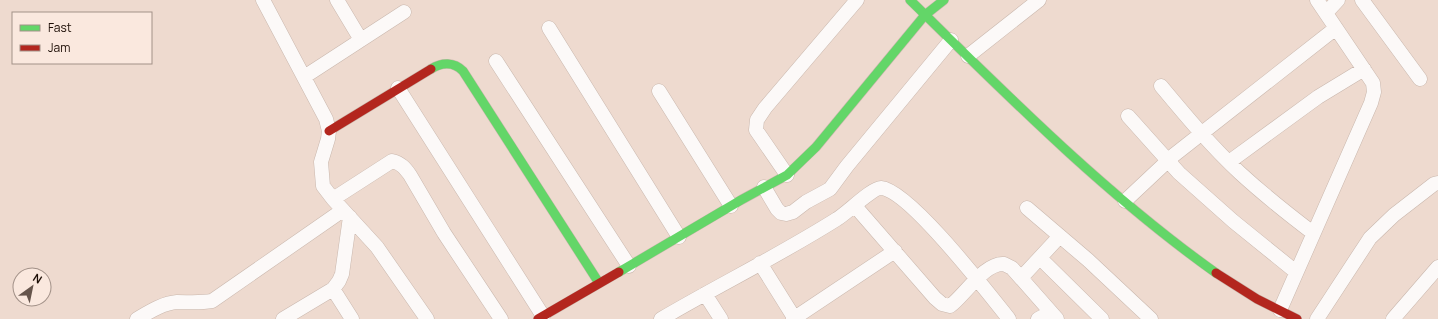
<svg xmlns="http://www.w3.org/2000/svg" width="1438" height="319" viewBox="0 0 1438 319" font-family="Manrope,sans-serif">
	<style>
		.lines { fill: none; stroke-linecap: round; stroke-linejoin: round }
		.street-casing { stroke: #c9b7ad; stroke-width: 15 }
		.fast-casing { stroke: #c9b7ad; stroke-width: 10 }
		.jam-casing { stroke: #c9b7ad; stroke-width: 10 }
		.street { stroke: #fcf9f8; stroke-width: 14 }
		.fast { stroke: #63d668; stroke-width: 9 }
		.jam { stroke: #b3261e; stroke-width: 9 }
	</style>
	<rect width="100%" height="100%" fill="#eedacf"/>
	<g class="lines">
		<defs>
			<path id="street" d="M263,0L326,119L329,131L328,139L321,162L323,186L333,199L377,247L427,319
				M337,0L361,40
				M1362,0L1420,79
				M1326,13L1338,0
				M549,28L679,237
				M968,56L1039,0
				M496,61L629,266
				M304,77L404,12
				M1161,86C1186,116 1211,146 1240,173C1264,195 1288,214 1313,233
				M398,88L543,316
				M659,91L731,206
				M1128,116L1179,173L1233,221L1296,272
				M1229,162L1318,97L1364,69
				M787,175L756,130L757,120L765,108L857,0
				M764,187L777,209L781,213L786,214L793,212L806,202L830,189L847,166L951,40
				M333,199L392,161C401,163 405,168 410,175L444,233L501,319
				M1125,201L1174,155L1336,28
				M855,206L935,298L942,304L950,306C964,296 985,262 1004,264C1006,265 1010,267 1012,268L1057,319
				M1027,208L1088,260L1151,319
				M1040,258L1102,319
				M760,263L795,319
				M1021,278L1059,237
				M333,289L352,319
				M705,294L721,319
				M1280,310L1371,103L1374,92L1373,83L1317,0
				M137,319C149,312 163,303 177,302C189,302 200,303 212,301L343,210
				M283,319L333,289L339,281L342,274L350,217
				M661,319C719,285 780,255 837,219C847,213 872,188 881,188C909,190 989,294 1009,319
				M793,319L895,251
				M1038,319L1051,312
				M1317,319L1370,238L1394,215L1434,184L1438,183
				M1393,319L1438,267"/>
			<path id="fast" d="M910,0C1007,95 1105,194 1216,273
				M431,69C442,62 454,62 463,71L599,283
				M619,272L741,200L787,175L816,147L925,15L944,0"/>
			<path id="jam" d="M329,131L431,69
				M1216,273L1257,299L1297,319
				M538,319L619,272"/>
		</defs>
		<use href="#street" class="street-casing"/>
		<use href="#fast" class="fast-casing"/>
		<use href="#jam" class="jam-casing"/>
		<use href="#street" class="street"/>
		<use href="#fast" class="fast"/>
		<use href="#jam" class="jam"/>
	</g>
	<rect x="12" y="12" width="140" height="52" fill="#fae8de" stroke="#a29188"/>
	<rect x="20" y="25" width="20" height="6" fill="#63d668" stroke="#a29188"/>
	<text x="48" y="32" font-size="12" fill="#1d0e06">Fast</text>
	<rect x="20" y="45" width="20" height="6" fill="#b3261e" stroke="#a29188"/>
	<text x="48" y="52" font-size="12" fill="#1d0e06">Jam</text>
	<g transform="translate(32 287) rotate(33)"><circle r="19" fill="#fae8de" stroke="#a29188"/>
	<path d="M0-3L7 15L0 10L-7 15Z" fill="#66554c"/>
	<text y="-6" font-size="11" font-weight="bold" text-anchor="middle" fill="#1d0e06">N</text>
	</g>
</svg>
